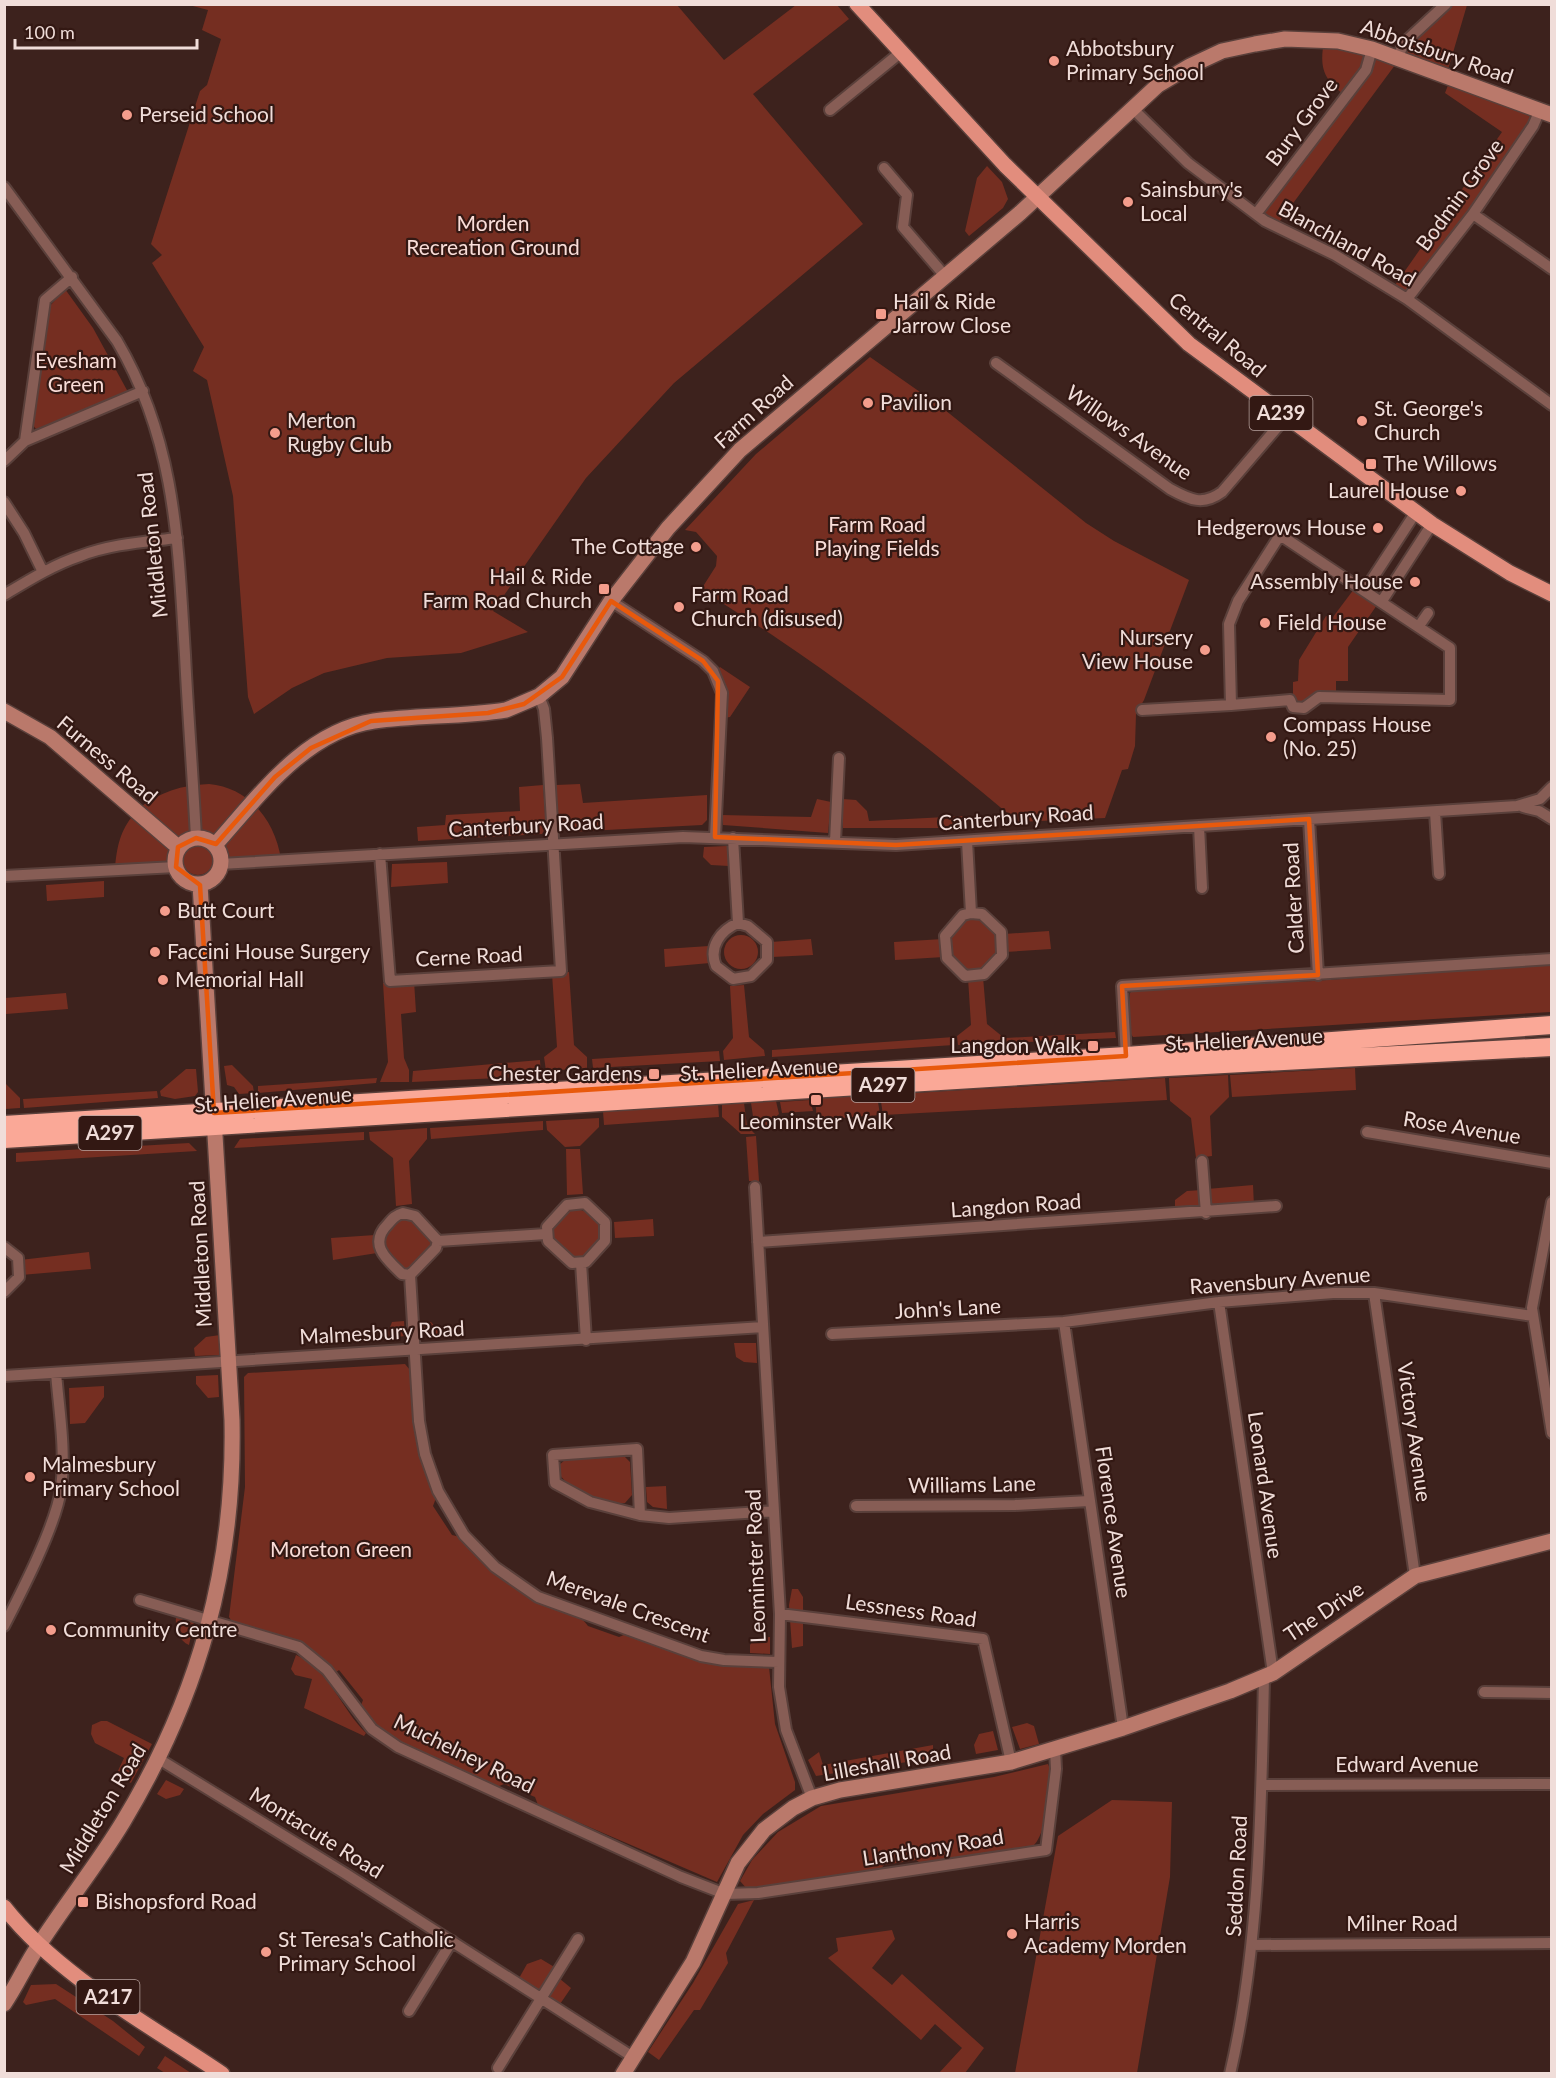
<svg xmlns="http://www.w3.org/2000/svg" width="1556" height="2078" viewBox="0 0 1556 2078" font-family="Lato,sans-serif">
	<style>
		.green { fill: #752e21 }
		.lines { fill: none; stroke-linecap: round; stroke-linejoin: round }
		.street-casing { stroke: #5a403b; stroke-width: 14 }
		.secondary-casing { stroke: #5a403b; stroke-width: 18 }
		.primary-casing { stroke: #5a403b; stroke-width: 18 }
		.highway-casing { stroke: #5a403b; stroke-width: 21 }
		.street { stroke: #875d55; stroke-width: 10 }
		.secondary { stroke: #ba796b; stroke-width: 15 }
		.primary { stroke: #e28d7d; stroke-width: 15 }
		.highway { stroke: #faa897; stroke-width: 18 }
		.marked { fill: none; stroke: #e8590c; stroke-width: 4.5; stroke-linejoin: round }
		.poi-dot { fill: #f49d8c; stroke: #331813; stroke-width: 2 }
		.labels { text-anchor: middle; stroke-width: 4.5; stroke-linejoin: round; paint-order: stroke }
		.shield { fill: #331813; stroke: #b7a29e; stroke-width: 1.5 }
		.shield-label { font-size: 20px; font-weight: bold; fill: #f0ddd9 }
		.poi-label { font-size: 21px; fill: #f0ddd9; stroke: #331813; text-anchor: start }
		.street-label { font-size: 21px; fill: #f0ddd9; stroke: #331813 }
		.park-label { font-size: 21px; fill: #f9ddd8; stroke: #331813 }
	</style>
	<rect width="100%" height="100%" fill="#3d221d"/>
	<path class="green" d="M189,5H677L724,60L796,5H837L849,19L753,94L863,224L674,383L586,478L493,611L528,632L461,653L387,658L324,673L292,688L254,714L248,697L233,496L207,380L193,371L204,347L152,263L162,255L151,244L200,91L207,85L221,39L202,30L208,10Z
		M1450,5H1467L1447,73L1401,57L1406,45Z
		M1324,41L1398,61L1277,225L1259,214L1347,97C1324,79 1319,70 1324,41Z
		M1450,80L1537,113L1470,214L1406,296L1393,288L1502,132L1445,93Z
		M987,166L1002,182L1008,199L1003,208L969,236L965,231L977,178Z
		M65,289L93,328L128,392L36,429L32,424L49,307Z
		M870,357L940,406L1086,523L1114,541L1189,580L1144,700L1136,714L1135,746L1128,769L1122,770L1105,818L1018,822C941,757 861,695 778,639C752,621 726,607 702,588L716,566L717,556L696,532L685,530L756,454Z
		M1354,589L1377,605L1348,647V681H1336V695L1296,704L1293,699V682L1298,681L1299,660L1326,616L1333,617Z
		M720,667L750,687L730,717L723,718L716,671Z
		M209,784C250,788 275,821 281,859L225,862C223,835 199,823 176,840L138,809C159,792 182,785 209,784Z
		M580,784L583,803L707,795V820L702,825L568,832C555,824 558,799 556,785Z
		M543,785L546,827L542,834L418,841L417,827L445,825L446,815L520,811L519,787Z
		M817,799L831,802L828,833L723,825L722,815L811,817Z
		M843,799L856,800L867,811L869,821L965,816L966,828H843Z
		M134,814L172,847L168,858L169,865L115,868C117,846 120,831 134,814Z
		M183 860a15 15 0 1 1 30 0a15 15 0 1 1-30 0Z
		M727,846L729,866L711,865L703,857L704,847Z
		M447,862L448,883L391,887L392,864Z
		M104,881V897L47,901L46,885Z
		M965,917H980L998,934L999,954L983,971L966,972L949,957L948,937Z
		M1049,931L1051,949L1005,952L1004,934Z
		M724 952a17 17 0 1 1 34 0a17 17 0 1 1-34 0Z
		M811,939L813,955L772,957L771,942Z
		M943,939L944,957L895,960L894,942Z
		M709,946L710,963L665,967L664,949Z
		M1551,964V1012L1133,1037L1127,1028L1130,993L1134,989L1313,981Z
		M569,972L574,1045L587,1057V1068L546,1071L544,1057L557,1047L552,974Z
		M983,977L987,1024L1003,1037V1043L958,1045L957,1036L971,1025L968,978Z
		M414,981L416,1012L401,1014L404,1058L409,1070V1082H380L388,1062L383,983Z
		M744,985L749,1037L764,1050L765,1056L724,1060L723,1051L733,1038L730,986Z
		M66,993L68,1009L6,1014L5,998Z
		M1115,1032L1116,1038L1006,1043V1038Z
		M954,1037V1045L772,1057V1050Z
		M719,1051L720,1061L593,1068L592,1059Z
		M540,1060L541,1076L412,1082L413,1071Z
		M232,1065L253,1086L254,1093L239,1094L234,1087L227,1085L224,1066Z
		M1355,1068L1356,1090L1232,1097L1230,1075Z
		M186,1069H196L198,1092L195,1096L175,1099L161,1096L160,1091Z
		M5,1073L6,1084L20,1098V1108L5,1109Z
		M1228,1075L1229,1097L1210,1116L1212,1156L1196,1158L1191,1118L1170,1101L1169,1078Z
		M377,1078L376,1083L258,1093V1086Z
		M1165,1078L1167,1100L883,1115L880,1095Z
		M157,1091L158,1098L24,1108L23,1099Z
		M877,1095L880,1115L817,1120L815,1098Z
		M810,1100L813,1111L782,1113L780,1102Z
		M776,1101L779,1114L761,1130L754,1123L751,1103Z
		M718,1103L719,1117L604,1125L603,1111Z
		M744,1103L747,1126L755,1134H741L722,1117V1104Z
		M599,1118V1127L580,1146L565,1147L547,1130L546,1121Z
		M543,1121V1130L431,1139L430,1128Z
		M427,1128V1139L409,1161L412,1204L396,1206L393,1158L370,1140L369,1132Z
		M364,1132V1140L234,1148L240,1139Z
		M756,1136L759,1181H749L746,1137Z
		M189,1143L197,1151L16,1162V1153Z
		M566,1149H580L583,1194L567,1195Z
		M1253,1185L1254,1206L1208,1210L1207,1189Z
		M1202,1190L1204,1211L1175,1212V1200L1187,1191Z
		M575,1208L592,1214L601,1228L598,1242L584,1258L573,1259L551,1239V1229L563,1214Z
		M404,1219L412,1220L432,1239V1248L411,1269L403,1270C399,1266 392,1262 388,1257C377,1242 387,1223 404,1219Z
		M653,1219L654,1236L615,1238L614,1222Z
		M375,1235L377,1253L333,1260L331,1238Z
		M89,1252L91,1269L21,1275L20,1260Z
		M404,1321L405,1336L386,1338L392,1322Z
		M418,1321L431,1322L442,1334L419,1335Z
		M220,1335L219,1355L195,1356L194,1348L206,1337Z
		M734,1343H756L757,1363L744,1362L736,1357Z
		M405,1364L410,1370L417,1443L436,1498L433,1506L452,1535L460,1537C483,1564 510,1590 544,1603C558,1609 580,1613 588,1626L619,1637L626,1634L769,1667L775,1724L795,1782V1790L763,1814L743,1835L717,1882L538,1805L535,1797L504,1784L497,1787L400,1743L379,1730L360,1708L363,1700L339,1670L335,1673C308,1640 274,1634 234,1625L229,1617L245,1487L244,1377L248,1373Z
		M218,1375L219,1397L208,1398L196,1384V1376Z
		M104,1386V1397L85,1423L70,1424L69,1388Z
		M624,1456L630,1462L632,1495L625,1503C606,1504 570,1490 559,1474V1465L565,1460Z
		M666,1486L667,1509L653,1507L647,1502L646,1487Z
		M792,1589H798L803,1597V1646L792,1648L789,1605Z
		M176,1617L194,1622L189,1645C178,1640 175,1627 176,1617Z
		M770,1637V1654L750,1653V1645L754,1638Z
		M296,1655C330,1670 341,1709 366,1733L364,1736L304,1708L312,1679L295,1675L291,1669Z
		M101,1721H107L152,1744L131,1783L116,1775L124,1758L95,1743L91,1734L92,1725Z
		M1027,1723L1034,1726L1039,1744L1020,1749L1012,1727Z
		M993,1731L998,1750L976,1754L974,1745L979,1734Z
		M933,1745V1758L816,1776L808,1760L819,1752L823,1765Z
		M1048,1764C1056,1779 1046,1835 1033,1846L922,1864L916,1860L884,1865L879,1871L779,1887L747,1889L740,1881L752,1860L778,1832L821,1806L994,1777Z
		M166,1780L184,1789L180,1795L166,1799L157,1794Z
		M1112,1800L1172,1802L1170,1877L1137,2073H1015L1058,1836Z
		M754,1900L726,1953L728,1963L700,2010H694L659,2060L648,2052L693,1983L738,1904Z
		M892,1930L895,1939L872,1968L892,1985L902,1974L984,2048L965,2073H939L962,2048L935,2024L921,2040L828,1958L838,1951L836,1938Z
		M541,1959L556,1968L554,1974L571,1988L558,2007L518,1980L527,1964Z
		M56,1984L113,2021L145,2047L139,2056L55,1999L26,2005L23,2002L31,1985Z
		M165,2056L191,2073H165L157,2068Z"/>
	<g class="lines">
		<defs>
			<path id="street" d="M1397,59L1404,43L1446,4
				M1132,108L1188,163L1265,221L1335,255L1407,299L1552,405
				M830,110L900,53
				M884,168L907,195L903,227L945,276
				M4,187L117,341C176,441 178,543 185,655C188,716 193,777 196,838
				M1256,214L1366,70L1372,49
				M1473,214L1552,269
				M1407,299L1473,214L1533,126L1540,110
				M996,363L1170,489C1190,500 1203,506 1222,492L1286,417
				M25,441L45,300L72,277
				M4,461L25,441L143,391
				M4,502L24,533L43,572
				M1280,535L1450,648V700L1319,697L1304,708L1293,707L1290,700L1231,705L1229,624L1238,601Z
				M1365,590L1416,512
				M4,595C29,580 53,565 80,556C111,544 145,542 177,538
				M611,601L703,661L713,671L722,693L715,837
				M1382,601L1432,524
				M1419,626L1428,613
				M1142,710L1231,705
				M1523,807L1539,811L1552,819
				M1435,812L1439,874
				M1309,819L1318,975
				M1199,826L1202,888
				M733,838L738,923
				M967,841L971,913
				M835,842L839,758
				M380,854L390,981L561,971L547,738L544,709L539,696
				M220,864L683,837L896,845L1517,806L1540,799L1552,787
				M4,876L176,867
				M971,913L982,914L1001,932L1002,955L984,974L965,976L947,958L945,936L963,915Z
				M738,923L748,926L767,942V960L751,976L733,979L716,966C708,947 721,930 738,923Z
				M1126,1056L1122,986L1552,959
				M1367,1132L1552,1163
				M1202,1161L1206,1213
				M755,1187L780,1614L779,1687L786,1730L812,1798
				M1552,1202L1532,1308L1552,1433
				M585,1203L605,1222V1241L586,1262L572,1263L548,1241L547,1227L567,1205Z
				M403,1213L415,1216L438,1241L436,1248L410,1275L402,1274C386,1259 368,1244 388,1224C393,1218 396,1215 403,1213Z
				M438,1241L546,1234
				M758,1242L1276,1206
				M4,1247L18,1258L19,1277L4,1292
				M581,1263L586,1340
				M410,1275L419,1421L425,1454L438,1491L464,1535L495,1567L538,1597L701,1656L724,1660L779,1662
				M1374,1293L1415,1576
				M1219,1302L1273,1673
				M1064,1322L1123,1728
				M832,1334L1064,1322L1219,1302L1333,1293H1374L1533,1316
				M4,1376L763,1327
				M637,1449L640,1515L590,1502L555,1483L553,1455Z
				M856,1506L1015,1505L1089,1501
				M640,1515L669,1518L774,1511
				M140,1600L299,1647L327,1670L372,1729L398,1747L681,1877L725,1894L758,1893L1046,1850L1056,1769L1055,1749
				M780,1614L983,1639L1011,1762
				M4,1626C22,1591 56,1525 61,1489C66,1451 59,1410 56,1373
				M1484,1692L1552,1693
				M159,1759L346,1874L633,2057
				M1262,1785L1552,1784
				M1252,1945L1552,1943
				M409,2011L452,1941
				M498,2068L578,1939
				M1230,2074C1260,1945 1261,1810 1264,1678"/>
			<path id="secondary" d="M4,711L50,737L178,847
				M175 861a23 23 0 1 1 46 0a23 23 0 1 1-46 0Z
				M215,845C258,797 305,731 374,721C418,715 462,717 506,710L539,696L562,677L611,601L668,528L740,450L1020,213L1158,85L1190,66L1222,51L1255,44L1285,39L1338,41L1372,49L1552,115
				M4,2004C17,1985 26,1964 39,1945C66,1903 97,1865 123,1822C199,1696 235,1567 232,1420L200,884
				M623,2074L693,1962L738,1863L764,1830L793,1808L812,1798L840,1790L1011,1762L1123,1728L1230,1691L1273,1673L1415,1576L1552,1541"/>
			<path id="primary" d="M857,4L1005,165L1189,344L1432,524L1510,573L1552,594
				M4,1907C59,1977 150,2025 222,2074"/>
			<path id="highway" d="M4,1125L1126,1056L1552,1025
				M4,1139L1167,1067L1552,1047"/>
		</defs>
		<use href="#street" class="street-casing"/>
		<use href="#secondary" class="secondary-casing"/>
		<use href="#primary" class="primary-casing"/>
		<use href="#highway" class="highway-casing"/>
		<use href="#street" class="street"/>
		<use href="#secondary" class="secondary"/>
		<use href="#primary" class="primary"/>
		<use href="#highway" class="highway"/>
	</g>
	<path class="marked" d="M611,601L703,661L718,681L715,837L896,845L1309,819L1318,975L1122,986L1126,1056L214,1113L200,885L176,867L178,847L196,838L216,844L275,777L311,748L371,721L488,713L524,704L562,677Z"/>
	<g class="poi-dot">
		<circle cx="1054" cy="61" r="6"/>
		<circle cx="127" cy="115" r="6"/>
		<circle cx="1128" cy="202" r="6"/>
		<rect x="875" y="308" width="12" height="12" rx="3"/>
		<circle cx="868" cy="403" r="6"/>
		<circle cx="1362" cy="421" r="6"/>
		<circle cx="275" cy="433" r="6"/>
		<rect x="1365" y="458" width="12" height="12" rx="3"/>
		<circle cx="1461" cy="491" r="6"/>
		<circle cx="1378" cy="528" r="6"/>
		<circle cx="696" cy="547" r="6"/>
		<circle cx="1415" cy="582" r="6"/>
		<rect x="598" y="583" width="12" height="12" rx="3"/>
		<circle cx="679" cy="607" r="6"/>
		<circle cx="1265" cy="623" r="6"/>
		<circle cx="1205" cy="650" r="6"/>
		<circle cx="1271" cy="737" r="6"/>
		<circle cx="165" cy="911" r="6"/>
		<circle cx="155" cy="952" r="6"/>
		<circle cx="163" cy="980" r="6"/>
		<rect x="1087" y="1040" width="12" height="12" rx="3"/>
		<rect x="648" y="1068" width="12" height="12" rx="3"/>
		<rect x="810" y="1094" width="12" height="12" rx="3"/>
		<circle cx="30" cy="1477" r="6"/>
		<circle cx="51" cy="1630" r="6"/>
		<rect x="77" y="1896" width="12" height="12" rx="3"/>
		<circle cx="1012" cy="1934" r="6"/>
		<circle cx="266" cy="1952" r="6"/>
	</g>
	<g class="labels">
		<g class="shield">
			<rect x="1249.5" y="396" width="63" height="34" rx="4.5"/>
			<rect x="851.5" y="1068" width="63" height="34" rx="4.5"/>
			<rect x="78.5" y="1116" width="63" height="34" rx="4.5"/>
			<rect x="76.5" y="1980" width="63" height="34" rx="4.5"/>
		</g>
		<g class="shield-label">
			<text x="1281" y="420">A239</text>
			<text x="883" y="1092">A297</text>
			<text x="110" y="1140">A297</text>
			<text x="108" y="2004">A217</text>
		</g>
		<g class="poi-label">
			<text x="1066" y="56">Abbotsbury<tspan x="1066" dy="24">Primary School</tspan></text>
			<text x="139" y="122">Perseid School</text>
			<text x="1140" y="197">Sainsbury's<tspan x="1140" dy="24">Local</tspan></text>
			<text x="893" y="309">Hail &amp; Ride<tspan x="893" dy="24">Jarrow Close</tspan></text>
			<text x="880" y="410">Pavilion</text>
			<text x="1374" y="416">St. George's<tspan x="1374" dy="24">Church</tspan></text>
			<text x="287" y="428">Merton<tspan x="287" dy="24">Rugby Club</tspan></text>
			<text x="1383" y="471">The Willows</text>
			<text x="1449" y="498" text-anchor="end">Laurel House</text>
			<text x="1366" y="535" text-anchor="end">Hedgerows House</text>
			<text x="684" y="554" text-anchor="end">The Cottage</text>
			<text x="592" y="584" text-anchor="end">Hail &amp; Ride<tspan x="592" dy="24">Farm Road Church</tspan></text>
			<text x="1403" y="589" text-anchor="end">Assembly House</text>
			<text x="691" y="602">Farm Road<tspan x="691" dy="24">Church (disused)</tspan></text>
			<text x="1277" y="630">Field House</text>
			<text x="1193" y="645" text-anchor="end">Nursery<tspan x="1193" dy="24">View House</tspan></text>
			<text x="1283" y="732">Compass House<tspan x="1283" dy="24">(No. 25)</tspan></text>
			<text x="177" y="918">Butt Court</text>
			<text x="167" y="959">Faccini House Surgery</text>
			<text x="175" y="987">Memorial Hall</text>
			<text x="1081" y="1053" text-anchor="end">Langdon Walk</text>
			<text x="642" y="1081" text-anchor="end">Chester Gardens</text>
			<text x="816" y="1129" text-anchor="middle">Leominster Walk</text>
			<text x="42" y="1472">Malmesbury<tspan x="42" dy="24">Primary School</tspan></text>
			<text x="63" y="1637">Community Centre</text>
			<text x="95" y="1909">Bishopsford Road</text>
			<text x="1024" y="1929">Harris<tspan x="1024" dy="24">Academy Morden</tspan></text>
			<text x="278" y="1947">St Teresa's Catholic<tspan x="278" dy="24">Primary School</tspan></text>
		</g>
		<g class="street-label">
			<text transform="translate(1437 52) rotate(19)" y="7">Abbotsbury Road</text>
			<text transform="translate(1302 122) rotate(-53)" y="7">Bury Grove</text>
			<text transform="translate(1460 195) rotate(-54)" y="7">Bodmin Grove</text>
			<text transform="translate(1347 244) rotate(29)" y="7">Blanchland Road</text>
			<text transform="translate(1217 335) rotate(40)" y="7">Central Road</text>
			<text transform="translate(754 412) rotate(-42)" y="7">Farm Road</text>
			<text transform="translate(1129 433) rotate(35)" y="7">Willows Avenue</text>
			<text transform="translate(153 545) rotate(-96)" y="7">Middleton Road</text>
			<text transform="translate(107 760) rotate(40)" y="7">Furness Road</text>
			<text transform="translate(1016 818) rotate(-4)" y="7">Canterbury Road</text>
			<text transform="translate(526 826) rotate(-3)" y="7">Canterbury Road</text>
			<text transform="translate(1294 898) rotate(-93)" y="7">Calder Road</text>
			<text transform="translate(469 957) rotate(-3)" y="7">Cerne Road</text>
			<text transform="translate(1244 1040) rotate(-3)" y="7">St. Helier Avenue</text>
			<text transform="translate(759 1070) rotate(-3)" y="7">St. Helier Avenue</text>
			<text transform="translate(273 1100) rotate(-4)" y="7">St. Helier Avenue</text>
			<text transform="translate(1462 1128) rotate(9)" y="7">Rose Avenue</text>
			<text transform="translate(1016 1206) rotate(-4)" y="7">Langdon Road</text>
			<text transform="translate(201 1254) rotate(-93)" y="7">Middleton Road</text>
			<text transform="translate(1280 1281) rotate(-4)" y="7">Ravensbury Avenue</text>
			<text transform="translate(948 1309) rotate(-3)" y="7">John's Lane</text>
			<text transform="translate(382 1333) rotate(-3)" y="7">Malmesbury Road</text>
			<text transform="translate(1414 1432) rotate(82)" y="7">Victory Avenue</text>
			<text transform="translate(972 1485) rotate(-1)" y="7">Williams Lane</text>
			<text transform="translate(1265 1485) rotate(82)" y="7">Leonard Avenue</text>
			<text transform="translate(1113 1522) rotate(82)" y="7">Florence Avenue</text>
			<text transform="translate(756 1566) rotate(-92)" y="7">Leominster Road</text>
			<text transform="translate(628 1607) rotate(20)" y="7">Merevale Crescent</text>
			<text transform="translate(911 1611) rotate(8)" y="7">Lessness Road</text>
			<text transform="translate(1324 1612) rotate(-34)" y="7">The Drive</text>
			<text transform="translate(464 1754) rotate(26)" y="7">Muchelney Road</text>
			<text transform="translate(887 1763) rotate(-10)" y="7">Lilleshall Road</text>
			<text x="1407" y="1772">Edward Avenue</text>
			<text transform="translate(103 1809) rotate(-59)" y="7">Middleton Road</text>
			<text transform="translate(316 1833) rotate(32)" y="7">Montacute Road</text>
			<text transform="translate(933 1848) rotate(-9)" y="7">Llanthony Road</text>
			<text transform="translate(1237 1876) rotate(-87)" y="7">Seddon Road</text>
			<text x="1402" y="1931">Milner Road</text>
		</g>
		<g class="park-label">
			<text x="493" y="231">Morden<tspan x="493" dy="24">Recreation Ground</tspan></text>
			<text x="76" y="368">Evesham<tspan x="76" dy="24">Green</tspan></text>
			<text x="877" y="532">Farm Road<tspan x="877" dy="24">Playing Fields</tspan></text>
			<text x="341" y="1557">Moreton Green</text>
		</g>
	</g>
	<rect width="1556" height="2078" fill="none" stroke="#f0ddd9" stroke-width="12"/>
	<path d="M15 39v9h182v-9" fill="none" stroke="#f0ddd9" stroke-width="3"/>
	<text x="24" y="39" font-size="18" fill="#f0ddd9" stroke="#331813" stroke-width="4.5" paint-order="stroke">100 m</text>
</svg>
